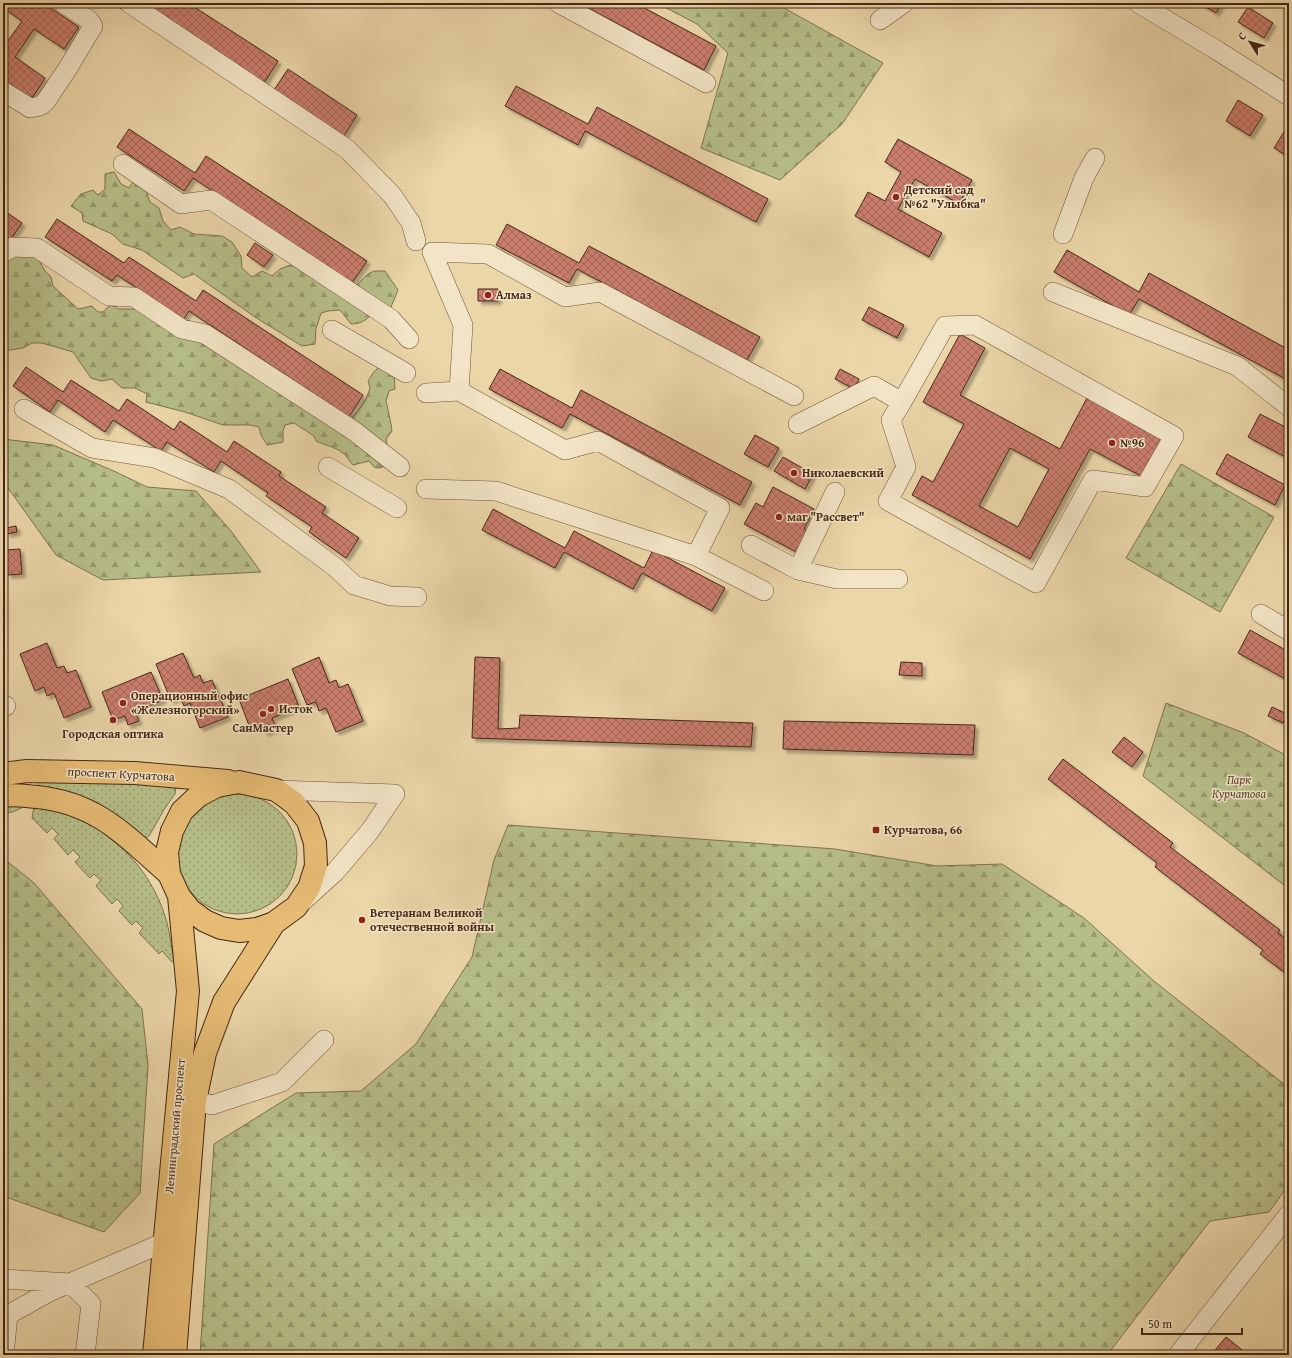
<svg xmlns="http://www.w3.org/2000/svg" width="1292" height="1358" viewBox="0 0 1292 1358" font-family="'Gentium Book Plus',serif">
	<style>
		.grass { fill: url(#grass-dots); stroke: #7e724f }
		.forest { fill: url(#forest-firs); stroke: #7e724f }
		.building { fill: url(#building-cross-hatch); stroke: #452716; fill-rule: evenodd; filter: url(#shadow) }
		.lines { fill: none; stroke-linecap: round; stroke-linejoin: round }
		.minor-casing { stroke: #6e533a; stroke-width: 20 }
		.major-casing { stroke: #452716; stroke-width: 24 }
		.minor { stroke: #f2e4c6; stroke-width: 19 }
		.major { stroke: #e6bb74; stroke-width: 22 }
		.poi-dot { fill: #8f2418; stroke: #f2e4c6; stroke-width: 1.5 }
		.labels { text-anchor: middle; stroke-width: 3; stroke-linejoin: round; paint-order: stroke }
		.poi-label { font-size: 12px; font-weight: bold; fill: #452716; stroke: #f2e4c6; text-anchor: start }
		.street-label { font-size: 12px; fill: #452716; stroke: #f2e4c6 }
		.park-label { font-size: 12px; font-style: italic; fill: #5c452d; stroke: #f2e4c6 }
	</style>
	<defs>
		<pattern id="grass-dots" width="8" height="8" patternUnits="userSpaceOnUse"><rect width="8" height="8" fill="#b6be88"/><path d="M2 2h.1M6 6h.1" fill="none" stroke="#969a6e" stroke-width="1.8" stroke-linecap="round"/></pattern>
		<pattern id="forest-firs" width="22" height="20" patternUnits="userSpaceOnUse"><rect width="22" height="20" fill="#b6be88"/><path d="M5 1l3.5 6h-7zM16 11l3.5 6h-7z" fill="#969a6e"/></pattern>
		<pattern id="building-cross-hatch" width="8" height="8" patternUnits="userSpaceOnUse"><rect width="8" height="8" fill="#ca7d6d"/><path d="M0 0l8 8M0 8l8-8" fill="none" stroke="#a66659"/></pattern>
		<filter id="shadow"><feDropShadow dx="3.5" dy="3.5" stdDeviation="1" flood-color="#0004"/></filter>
	</defs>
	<rect width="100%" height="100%" fill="#ebd6a8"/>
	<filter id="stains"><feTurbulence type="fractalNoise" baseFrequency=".005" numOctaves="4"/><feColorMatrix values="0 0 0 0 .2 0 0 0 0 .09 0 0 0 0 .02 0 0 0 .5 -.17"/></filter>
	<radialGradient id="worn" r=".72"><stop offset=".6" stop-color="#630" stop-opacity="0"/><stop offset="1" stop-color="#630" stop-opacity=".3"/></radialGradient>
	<path class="grass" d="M48,777L176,787L175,794L165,808L149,836L145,839L38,788V778Z
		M177 854a60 60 0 1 1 120 0a60 60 0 1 1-120 0Z
		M3,803L23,807L13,812L3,813Z
		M34,807C50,809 68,812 84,820C88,822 93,826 97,828C129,849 153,879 165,916C170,931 171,946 174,961L172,962L162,951L159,954L139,933L143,928L136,921L132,925L119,911L123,906L117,899L112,904L96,886L101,880L94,874L90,878L75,862L80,857L73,850L68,855L54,839L58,834L52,828L47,833L32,818Z"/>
	<path class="forest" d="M657,3H775L883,63L842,124L780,180L701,148L728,53L697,24Z
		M114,172L121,184L129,188L134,180L145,188L150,202L159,208L163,221L171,230L180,227L194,234L222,236L232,242L241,256L242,268L252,277L262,271L272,276L280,269L293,264L347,295L368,274L374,271H385L398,290L391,307L380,317L372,314C365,321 360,324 351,324L340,310L328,311L321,313L316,329L315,344L302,346L255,317L194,274L183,278L142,250L123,244L112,234L83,221L82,213L71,206L81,194L93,190L98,195L105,189V174Z
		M21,239L39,260L45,271L51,277L53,286L78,309L92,306L98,312H103L108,307L113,304L118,309H141L350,420L358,411L366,399L370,388L368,381L373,373L379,367L394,375L395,389L389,391L386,401L391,424L392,431L386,439L389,453L383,467L378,468L374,467L369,461L353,465C349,461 347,456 343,453C336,447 324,445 316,441L314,436L294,423L285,425L283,431V442L267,445L261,435L259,427L250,425H223L185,412L146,402L147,394L135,388H122L112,379L101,381L91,378L73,352L42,343H32L23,348L3,351V246Z
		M3,439L53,445L116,472L147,487L196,491L231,531L261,572L103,580L56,555L3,481Z
		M1181,464L1274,517L1220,612L1126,558Z
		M1166,703L1244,733L1289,757V889L1143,776Z
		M508,825L835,849L937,866L1002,864L1084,918L1155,982L1289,1088V1184L1269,1212L1210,1221L1111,1350L1115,1355H200L214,1144L296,1093L361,1091L416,1044L472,957L494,860Z
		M3,858L34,883L142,1009L148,1065L140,1193L104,1232L6,1197L3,1198Z"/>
	<path class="building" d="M10,3H43L79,27L64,49L34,29L15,57L45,78L31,100L3,82V48L22,21L6,10Z
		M141,3H188L278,61L264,83Z
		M579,3H635L716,46L704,70Z
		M1199,3H1222L1216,13Z
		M1248,7L1273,23L1264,38L1238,22Z
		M288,69L357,115L342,139L272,93Z
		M516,86L588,124L597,107L768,199L756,222L585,131L578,145L505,106Z
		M1238,100L1263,115L1250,136L1226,121Z
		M1287,127L1289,129V157L1274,148Z
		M129,129L195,173L206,156L367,261L352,283L193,178L184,191L117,147Z
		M898,139L972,180L959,204L915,179L898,209L942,233L929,257L855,216L868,192L885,201L901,172L885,162Z
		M3,210L22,223L9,242L3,238Z
		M57,219L124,263L129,257L196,301L203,290L363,395L349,417L189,311L184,319L117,275L112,281L45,237Z
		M507,224L579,263L589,246L760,337L747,360L577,269L569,283L496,245Z
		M255,243L273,255L264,267L247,255Z
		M1067,250L1139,292L1149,273L1289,350V381L1139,299L1129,315L1054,272Z
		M478,289H498V301H478Z
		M869,307L904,325L897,338L862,320Z
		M960,334L985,348L960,395L1060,449L1087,398L1163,439L1143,477L1090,449L1030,559L912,495L922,476L933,482L964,424L923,402ZM1010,448L1049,469L1018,527L979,506Z
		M26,367L63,392L71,380L119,411L127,399L174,430L180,421L227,452L234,441L281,472L279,476L326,507L322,513L359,538L346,558L309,532L312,527L266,496L268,493L221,461L214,472L167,442L161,451L113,420L105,432L58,400L50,412L13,386Z
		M500,369L572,408L581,390L752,482L740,505L570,414L562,428L489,389Z
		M840,369L859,379L854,389L835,379Z
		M1260,414L1289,429V459L1248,437Z
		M755,435L779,448L768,467L744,454Z
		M1227,454L1285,485L1275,505L1216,474Z
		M783,457L813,474L805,489L774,471Z
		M773,487L814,509L804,529L812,533L800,554L744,524L756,503L763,507Z
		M493,509L565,548L574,531L644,568L653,550L725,588L712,611L642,573L633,589L564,552L555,568L482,530Z
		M16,526L17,532L7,534L6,528Z
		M20,549L22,574L8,575L6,550Z
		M1250,630L1289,652V681L1238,653Z
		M47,643L57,668L64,666L67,673L76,670L91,707L64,718L54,693L47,696L44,687L35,691L20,654Z
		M183,653L194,678L200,675L203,683L212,680L228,717L200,728L190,703L184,706L180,697L171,701L156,664Z
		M319,657L329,683L336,680L339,688L348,684L363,721L336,732L326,708L319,711L316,702L307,705L292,669Z
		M475,657L500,658L498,729L519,728L520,715L753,723L751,747L472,738Z
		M901,662L922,663V676L899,675Z
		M151,672L163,700L135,712L139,721L128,725L125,716L113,720L102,692Z
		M288,679L299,707L272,718L276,728L265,733L261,723L250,728L239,699Z
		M1272,707L1287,714L1283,723L1268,716Z
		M784,721L975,725L973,755L783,749Z
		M1124,737L1143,752L1132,767L1112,752Z
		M1063,759L1173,843L1170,847L1280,930L1278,933L1289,941V976L1260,954L1263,950L1155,867L1157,863L1048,779Z
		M1226,1337L1248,1355H1211Z"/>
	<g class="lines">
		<defs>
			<path id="minor" d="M129,3L347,149L392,195L411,223L416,241
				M558,3L706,83
				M1138,3L1218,51L1289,96
				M880,20L904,3
				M3,91L30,108L36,107L42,105L46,101L68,68L93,26L89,20L63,3
				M123,164L181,204L211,200L391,319L409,339
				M1063,234L1084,178L1095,158
				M3,253L12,247L37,248L109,296L134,297L182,329L205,334L354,431L400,467
				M1053,292L1237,366L1289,407
				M332,330L406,373
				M459,391L463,325L432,252L488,254L565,297L600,292L794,396
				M24,409L92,448L155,458L229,489L335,567L354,585L390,596L417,597
				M798,424L874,386L902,402L945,326L975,325L1174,436L1145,487L1093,480L1036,583L888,501L906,467L891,420L902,402
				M328,467L397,508
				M426,489L496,491L696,556L720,508L598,441L565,450L459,391L426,393
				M751,545L798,570L837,579H898
				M696,556L764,591
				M798,570L835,492
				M1261,614L1289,631
				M3,707L6,706
				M276,790L395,794
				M303,901L335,872L370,831L395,794
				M195,1101L212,1105L282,1082L324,1040
				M3,1279L70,1283L91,1304L85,1355
				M4,1355L8,1315L49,1292L165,1242
				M1178,1355L1289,1214"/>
			<path id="major" d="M3,774L27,771L135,773L228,781
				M3,796C14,794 25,796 37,797C97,803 126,836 169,874
				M154,1355L188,991L179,896L169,874L167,852L172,831L182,811L198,796L217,786L239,782L276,790L294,803L308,821L315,843L316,866L309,888L296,907L274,923L257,929L239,931L221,928L205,921L190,910L179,896
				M175,1355L195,1101L205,1053L224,1002L274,923"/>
		</defs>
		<use href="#minor" class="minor-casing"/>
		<use href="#major" class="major-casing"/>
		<use href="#minor" class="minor"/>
		<use href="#major" class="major"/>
	</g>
	<g class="poi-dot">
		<circle cx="896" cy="197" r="4"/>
		<circle cx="488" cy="295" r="4"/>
		<circle cx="1112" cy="443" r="4"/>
		<circle cx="794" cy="473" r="4"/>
		<circle cx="779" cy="517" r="4"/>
		<circle cx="123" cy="703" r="4"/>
		<circle cx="271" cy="709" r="4"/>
		<circle cx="263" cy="714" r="4"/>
		<circle cx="113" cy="720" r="4"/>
		<rect x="872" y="826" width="8" height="8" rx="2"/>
		<circle cx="362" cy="920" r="4"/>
	</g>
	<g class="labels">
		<g class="poi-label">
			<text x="904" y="194">Детский сад<tspan x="904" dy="14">№62 "Улыбка"</tspan></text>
			<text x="496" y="299">Алмаз</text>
			<text x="1120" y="447">№96</text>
			<text x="802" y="477">Николаевский</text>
			<text x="787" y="521">маг "Рассвет"</text>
			<text x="131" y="700">Операционный офис<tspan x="131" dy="14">«Железногорский»</tspan></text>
			<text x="279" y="713">Исток</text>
			<text x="263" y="732" text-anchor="middle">СанМастер</text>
			<text x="113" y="738" text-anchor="middle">Городская оптика</text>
			<text x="884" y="834">Курчатова, 66</text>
			<text x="370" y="917">Ветеранам Великой<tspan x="370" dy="14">отечественной войны</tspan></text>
		</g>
		<g class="street-label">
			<text transform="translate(121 774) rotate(3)" y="4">проспект Курчатова</text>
			<text transform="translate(175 1126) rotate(-85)" y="4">Ленинградский проспект</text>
		</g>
		<g class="park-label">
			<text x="1239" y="784">Парк<tspan x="1239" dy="14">Курчатова</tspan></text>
		</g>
	</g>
	<rect width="1292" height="1358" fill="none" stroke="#ebd6a8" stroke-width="16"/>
	<rect x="4" y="4" width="1284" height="1350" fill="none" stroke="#452716" stroke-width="2"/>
	<rect x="8" y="8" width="1276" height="1342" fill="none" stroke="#452716"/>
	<g transform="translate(1250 42) rotate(307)" stroke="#f2e4c6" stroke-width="3" paint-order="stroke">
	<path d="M0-3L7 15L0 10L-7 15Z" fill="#452716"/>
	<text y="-6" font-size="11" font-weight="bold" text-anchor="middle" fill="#452716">С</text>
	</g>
	<path d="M1142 1328v6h100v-6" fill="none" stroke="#452716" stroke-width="2"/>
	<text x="1148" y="1328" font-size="12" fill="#452716" stroke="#f2e4c6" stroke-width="3" paint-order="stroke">50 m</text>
	<rect width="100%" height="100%" filter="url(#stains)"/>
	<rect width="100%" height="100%" fill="url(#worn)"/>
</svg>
